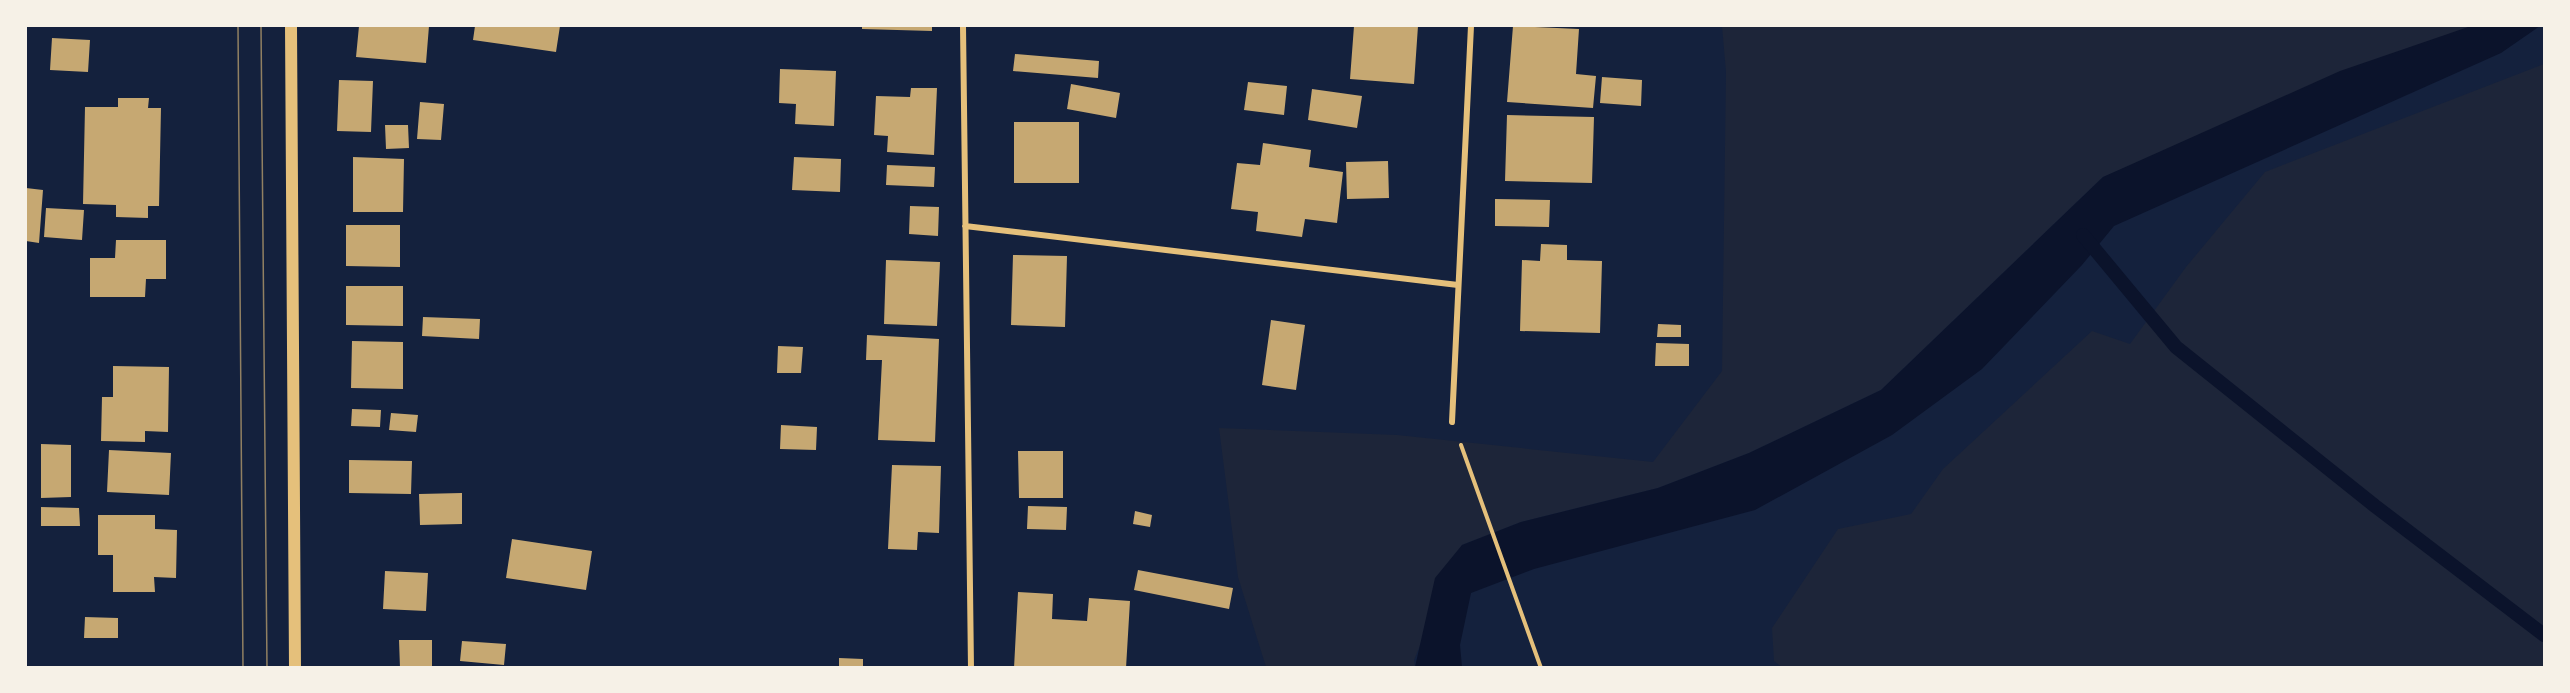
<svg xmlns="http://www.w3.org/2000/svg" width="2570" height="693" viewBox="0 0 2570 693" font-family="'Noto Sans',sans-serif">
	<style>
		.green { fill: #1d2539 }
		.water { fill: #0b132b }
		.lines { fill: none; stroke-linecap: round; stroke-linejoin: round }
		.stream { stroke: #0b132b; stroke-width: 14 }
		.building { fill: #c6a872 }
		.path { stroke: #e5c07b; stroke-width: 4 }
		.minor { stroke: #e5c07b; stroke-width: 6 }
		.secondary { stroke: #e5c07b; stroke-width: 12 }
		.tram { stroke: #918062; stroke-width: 1.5 }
	</style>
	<rect width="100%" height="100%" fill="#14213d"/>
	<path class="green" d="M1722,26H2471L2103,177L1881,390L1749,453L1658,488L1521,522L1462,545L1414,660L1415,667H1266L1238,577L1219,428L1397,435L1653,462L1722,371L1726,72Z
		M2544,64V667L1783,668L1774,661L1772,628L1838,529L1911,514L1943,469L2092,331L2130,344L2186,267L2265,172Z"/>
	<path class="water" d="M2471,26H2540L2501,53L2114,226L2082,265L1982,369L1892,435L1755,510L1534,569L1471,593L1460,645L1462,667H1415L1435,578L1462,545L1521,522L1658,488L1749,453L1881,390L2103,177L2340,71Z"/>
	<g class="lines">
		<path class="stream" d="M2083,235L2176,347L2375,506L2544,635"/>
	</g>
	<path class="building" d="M359,26H429L426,63L356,57Z
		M475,26H560L556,52L473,40Z
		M862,26H932V31L862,29Z
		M1354,26H1418L1414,84L1350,79Z
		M1513,26L1579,29L1576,74L1596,76L1593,108L1507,102Z
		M52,38L90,40L88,72L50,70Z
		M1015,54L1099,61L1098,78L1013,71Z
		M780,69L836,71L834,126L795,124L796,104L779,103Z
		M1602,77L1642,80L1641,106L1600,103Z
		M339,80L373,81L371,132L337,131Z
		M1248,82L1287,86L1284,115L1244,110Z
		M1071,84L1120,93L1116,118L1067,109Z
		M911,88H937L934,155L887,152L888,136L874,135L876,96L910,97Z
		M1312,89L1362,96L1357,128L1308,120Z
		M118,98H149L148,108H161L159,206H148V218L116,217V205L83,204L85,107H118Z
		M420,102L444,104L441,140L417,139Z
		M1507,115L1594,117L1592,183L1505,181Z
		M1014,122H1079V183H1014Z
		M385,125H408L409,148L386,149Z
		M1263,143L1311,150L1309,167L1343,172L1337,223L1305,219L1302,237L1256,231L1258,212L1231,209L1237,163L1260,165Z
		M353,157L404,159L403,212H353Z
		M794,157L841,159L840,192L792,190Z
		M1388,161L1389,198L1347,199L1346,162Z
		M887,165L935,167L934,187L886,185Z
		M26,188L43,190L39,243L26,241Z
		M1495,199L1550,200L1549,227L1495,226Z
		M910,206L939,207L938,236L909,234Z
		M46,208L84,210L82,240L44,237Z
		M346,225H400V267L346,266Z
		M116,240H166V279H146L145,297H90V258H115Z
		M1541,244L1567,245V260L1602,261L1600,333L1520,331L1522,260L1540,261Z
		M1013,255L1067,256L1065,327L1011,325Z
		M886,260L940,262L937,326L884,324Z
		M346,286H403V326L346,325Z
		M423,317L480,319L479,339L422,336Z
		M1271,320L1305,325L1296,390L1262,385Z
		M1658,324L1681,325V337H1657Z
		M867,335L939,339L935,442L878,440L882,360H866Z
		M352,341L403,342V389L351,388Z
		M1656,343L1689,344V366H1655Z
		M778,346L803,347L801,373H777Z
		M113,366L169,367L168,432L145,431V442L101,441L102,397H113Z
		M352,409L381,410L380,427L351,426Z
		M391,413L418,415L416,432L389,430Z
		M781,425L817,427L816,450L780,449Z
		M41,444L71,445V497L41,498Z
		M109,450L171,453L169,495L107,492Z
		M1018,451H1063V498H1019Z
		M349,460L412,461L411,494L349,493Z
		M892,465L941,466L939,533L918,532L917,550L888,549Z
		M462,493V524L420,525L419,494Z
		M1028,506L1067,507L1066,530L1027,529Z
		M41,507L79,508L80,526H41Z
		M1135,511L1152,515L1150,527L1133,524Z
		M98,515H155V529L177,530L176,578L154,577L155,592H113V555H98Z
		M512,539L592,551L586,590L506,578Z
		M1138,570L1233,588L1229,609L1134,590Z
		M385,571L428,573L426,611L383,609Z
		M1018,592L1053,594L1052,619L1087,621L1089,598L1130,601L1126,668H1014Z
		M85,617L118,618V638H84Z
		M399,640H432V668H400Z
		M462,641L506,644L504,665L460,661Z
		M839,658L863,659V668H839Z"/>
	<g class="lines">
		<path class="path" d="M1461,445L1541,668"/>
		<path class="minor" d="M963,26L971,668
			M965,226L1458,285
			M1452,422L1471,26"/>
		<path class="secondary" d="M291,26L295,668"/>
		<path class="tram" d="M238,26L243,668
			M261,26L267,668"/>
	</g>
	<rect width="2570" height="693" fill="none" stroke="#f6f1e7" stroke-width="54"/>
</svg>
